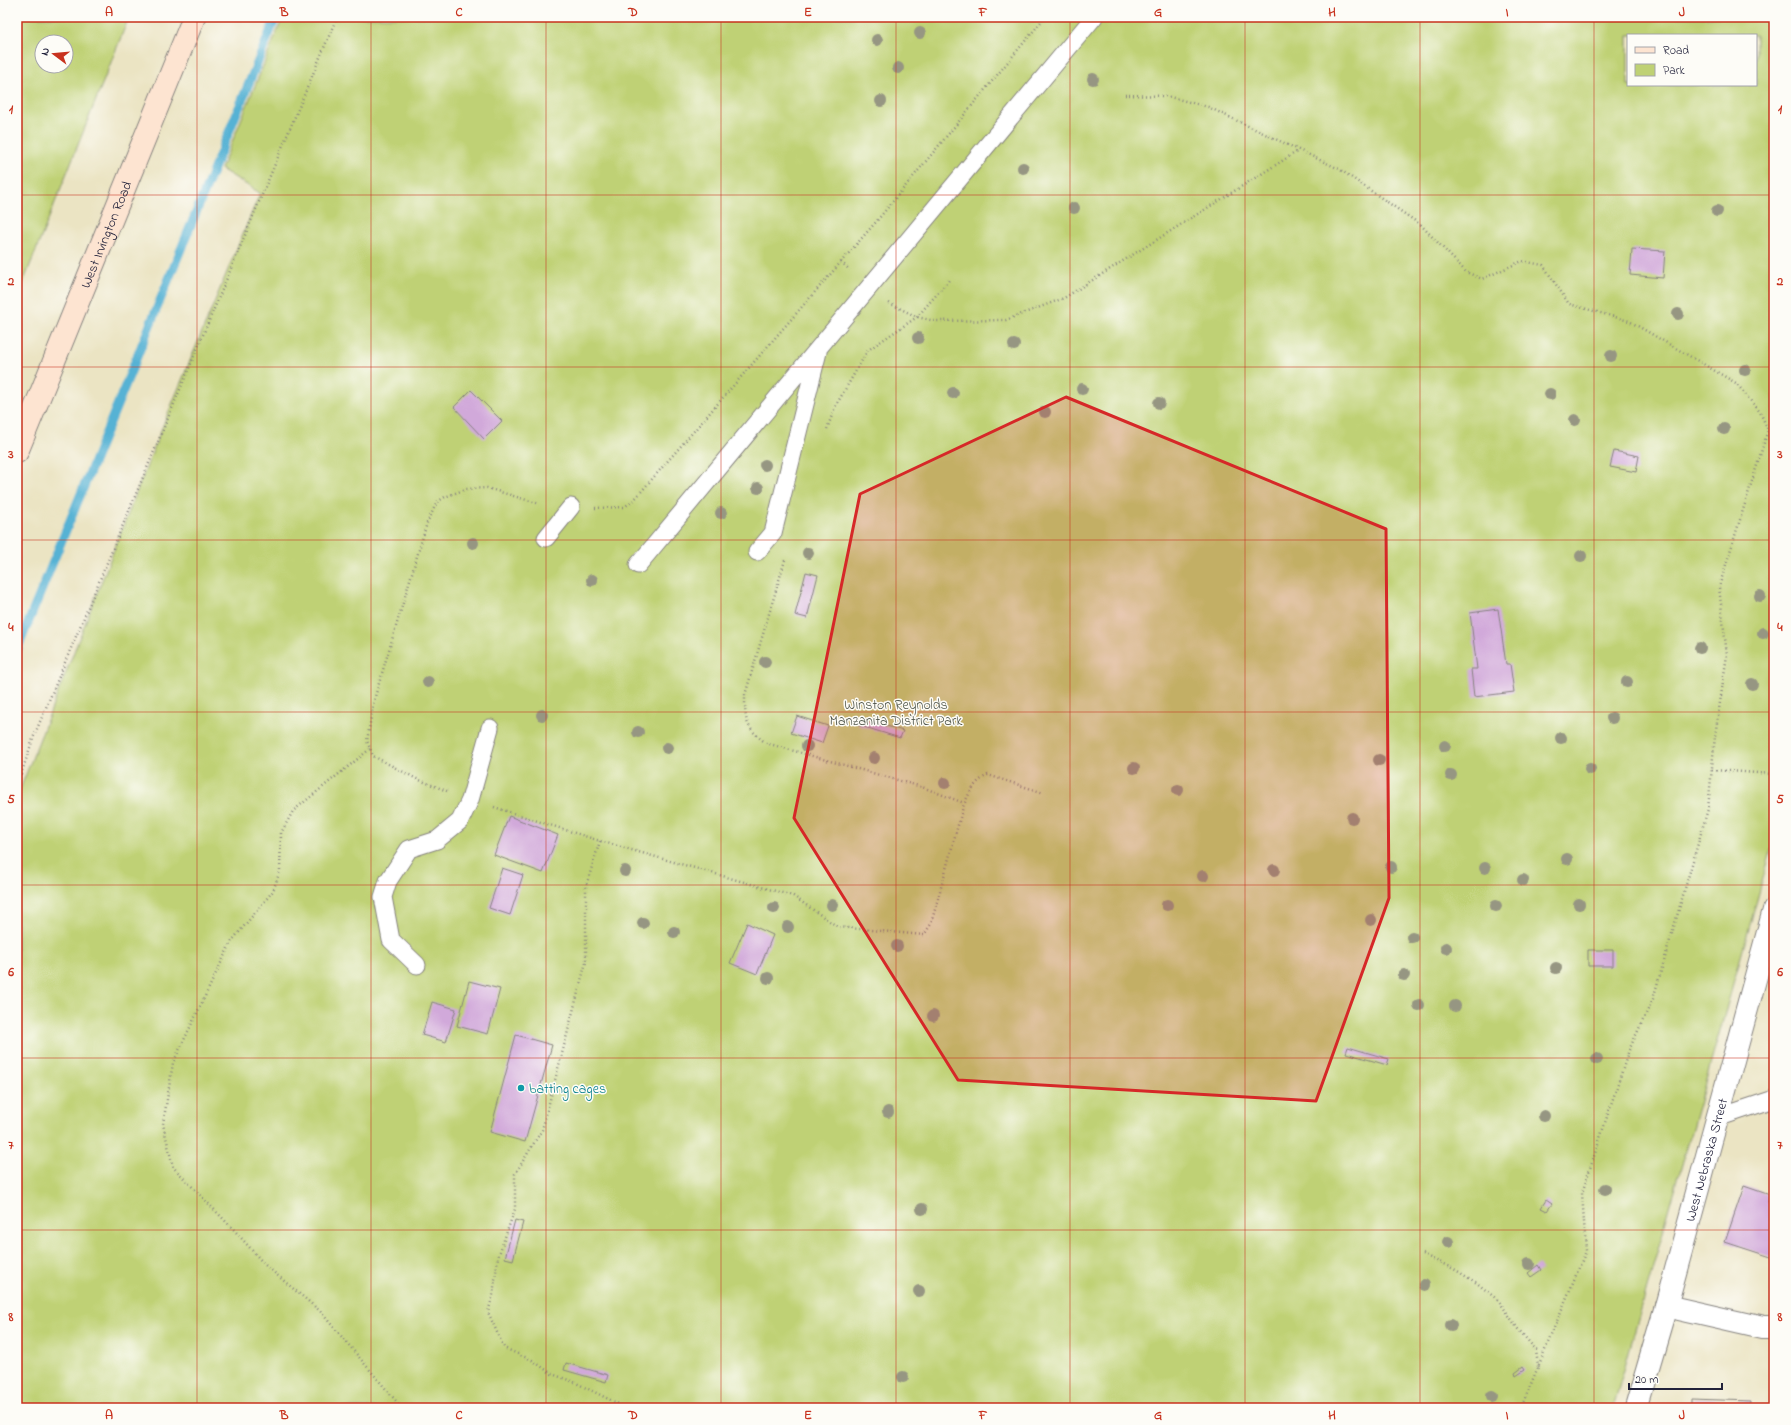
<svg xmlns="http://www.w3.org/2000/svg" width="1791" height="1425" viewBox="0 0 1791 1425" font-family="'Indie Flower',sans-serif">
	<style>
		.green { fill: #bfd174; stroke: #707a58; fill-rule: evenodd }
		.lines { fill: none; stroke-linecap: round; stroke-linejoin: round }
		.stream { stroke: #56b2d4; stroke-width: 9 }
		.building { fill: #d1a9da }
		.service-casing { stroke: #86837f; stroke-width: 19 }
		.minor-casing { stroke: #86837f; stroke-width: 24 }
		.tertiary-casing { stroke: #86837f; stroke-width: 24 }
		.secondary-casing { stroke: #86837f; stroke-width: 24 }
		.path { stroke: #86837f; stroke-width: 2.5; stroke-dasharray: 1 3; stroke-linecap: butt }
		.service { stroke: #fff; stroke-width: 17 }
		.minor { stroke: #fff; stroke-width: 22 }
		.tertiary { stroke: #fff; stroke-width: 22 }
		.secondary { stroke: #fde4d1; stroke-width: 22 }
		.tree { fill: #969682 }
		.marked { fill: #d62828; fill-opacity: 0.2; stroke: #d62828; stroke-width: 3; stroke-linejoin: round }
		.grid { fill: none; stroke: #c8321e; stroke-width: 1; stroke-opacity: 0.55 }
		.culture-dot { fill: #0f9aa8; stroke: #fdfcf7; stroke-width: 1.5 }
		.labels { text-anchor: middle; stroke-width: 3; stroke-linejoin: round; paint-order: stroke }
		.street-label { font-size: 14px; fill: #22223b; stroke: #fdfcf7 }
		.park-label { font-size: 14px; fill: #51574c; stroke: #fdfcf7 }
		.culture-label { font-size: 14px; fill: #0d838f; stroke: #fdfcf7; text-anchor: start }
		.neatline { fill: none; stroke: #c8321e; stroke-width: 1.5 }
		.grid-label { font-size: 13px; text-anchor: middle; font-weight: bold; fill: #c8321e }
	</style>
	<rect width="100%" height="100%" fill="#fdfcf7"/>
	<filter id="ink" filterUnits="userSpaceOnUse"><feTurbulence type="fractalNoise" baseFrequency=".025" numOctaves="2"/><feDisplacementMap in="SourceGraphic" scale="8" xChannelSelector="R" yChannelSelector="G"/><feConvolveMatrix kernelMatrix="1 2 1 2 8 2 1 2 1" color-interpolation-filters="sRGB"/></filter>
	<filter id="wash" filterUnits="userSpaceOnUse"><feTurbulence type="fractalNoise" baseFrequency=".012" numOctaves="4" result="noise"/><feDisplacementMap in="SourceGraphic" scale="16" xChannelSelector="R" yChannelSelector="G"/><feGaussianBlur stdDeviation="0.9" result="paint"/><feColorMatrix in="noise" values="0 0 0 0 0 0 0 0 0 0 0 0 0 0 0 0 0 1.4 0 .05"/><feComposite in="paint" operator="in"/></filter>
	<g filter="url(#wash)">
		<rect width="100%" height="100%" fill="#ebe4c3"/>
		<path class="green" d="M17,17H129L17,298ZM42,42H66V66H42Z
			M283,17H1774V840L1613,1408H17V797L159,435L260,193L221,169ZM1628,35H1756V85H1628Z"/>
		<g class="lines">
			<path class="stream" d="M17,650L276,17"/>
		</g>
		<g id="blocks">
			<path class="building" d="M1632,249L1665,251L1663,278L1630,275Z
				M471,390L502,421L484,439L454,407Z
				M1614,451L1639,456L1636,472L1610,467Z
				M806,572L818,575L807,618L795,615Z
				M1498,609L1506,664H1510L1514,692L1474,697L1471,669H1477L1470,613Z
				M797,716L828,726L822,743L791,733Z
				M861,718L903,731L900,738L858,725Z
				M509,816L558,835L543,873L494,855Z
				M502,868L523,875L510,915L489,908Z
				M747,923L773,935L757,974L730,963Z
				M1588,950H1613V966H1588Z
				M469,981L500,989L488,1034L457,1026Z
				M432,1002L456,1009L446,1042L422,1035Z
				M516,1035L552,1045L525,1142L490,1132Z
				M1348,1047L1389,1059L1387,1065L1346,1053Z
				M1744,1186L1770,1195L1768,1201L1774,1203V1258L1725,1242Z
				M1546,1200L1552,1204L1547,1211L1541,1208Z
				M515,1220L523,1222L513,1260L505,1258Z
				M1538,1265L1541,1270L1531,1277L1528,1273Z
				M566,1363L608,1375L606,1382L564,1370Z
				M1523,1367L1525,1370L1516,1376L1515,1373Z
				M1691,1399L1751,1401L1750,1408H1691Z"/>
		</g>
	</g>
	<g filter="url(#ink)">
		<use href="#blocks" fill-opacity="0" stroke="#86837f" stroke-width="1"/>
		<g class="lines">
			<defs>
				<path id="service" d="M546,538L571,507
					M757,552L773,533L818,352
					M638,565L1094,17
					M417,965L391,940L383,897L388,881L409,849L437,840L460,821L470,800L490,728
					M1717,1118L1774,1099"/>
				<path id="minor" d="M1666,1306L1763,1328H1774"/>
				<g id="tertiary">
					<path id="s1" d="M1636,1408L1666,1306L1774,910"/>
				</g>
				<g id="secondary">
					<path id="s2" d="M17,452L194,17"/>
				</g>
			</defs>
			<use href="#service" class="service-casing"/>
			<use href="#minor" class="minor-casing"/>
			<use href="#tertiary" class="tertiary-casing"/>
			<use href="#secondary" class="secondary-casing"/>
			<path class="path" d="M1125,95L1166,96L1208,107L1339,169L1421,225L1466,272L1482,279L1522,261L1543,265L1569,304L1629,321L1736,383L1760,412L1768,430L1719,587L1727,655L1715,736L1708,809L1653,999L1629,1050L1582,1193L1586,1251L1521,1408
				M841,262L850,270
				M889,303L917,317L935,321L1006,320L1064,298L1298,151
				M827,429L835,407L868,350L917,317L949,280
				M595,508L624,507L633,501L875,223L1045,17
				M785,560L745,695C745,721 745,727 766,743L922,787L964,803
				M370,749L293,811L281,833L280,871L273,891L231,942L173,1063L163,1124L173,1167L236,1232L265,1265L320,1311L402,1408
				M1712,770L1774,774
				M17,786L34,736L337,17
				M447,791L417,779L373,756L367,741L374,700L427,523L437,502L445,497L466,489L487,488L540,504
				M494,807L600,841L793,896L838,927L924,935L931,924L963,807C969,793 974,782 988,775L1044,793
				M600,841L586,886V962L542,1130L515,1174V1209L498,1257L493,1295L488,1312L504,1348L532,1360L552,1374L574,1382L627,1408
				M1422,1254L1454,1269L1477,1283L1499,1301L1518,1329L1536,1350L1538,1367"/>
			<use href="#service" class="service"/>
			<use href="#minor" class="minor"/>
			<use href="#tertiary" class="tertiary"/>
			<use href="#secondary" class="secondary"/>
		</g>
		<g class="tree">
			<circle cx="920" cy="33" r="6"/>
			<circle cx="877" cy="40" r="6"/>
			<circle cx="898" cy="68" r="6"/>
			<circle cx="1093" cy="79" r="6"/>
			<circle cx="881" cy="101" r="6"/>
			<circle cx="1023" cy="168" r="6"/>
			<circle cx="1074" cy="208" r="6"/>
			<circle cx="1717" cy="211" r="6"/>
			<circle cx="1678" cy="314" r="6"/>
			<circle cx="918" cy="338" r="6"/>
			<circle cx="1014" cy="345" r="6"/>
			<circle cx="1611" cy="356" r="6"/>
			<circle cx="1745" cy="370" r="6"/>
			<circle cx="1082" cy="389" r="6"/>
			<circle cx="953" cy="393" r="6"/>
			<circle cx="1550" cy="394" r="6"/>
			<circle cx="1159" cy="403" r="6"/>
			<circle cx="1045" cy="412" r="6"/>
			<circle cx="1575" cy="420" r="6"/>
			<circle cx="1724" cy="429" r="6"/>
			<circle cx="765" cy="465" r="6"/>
			<circle cx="758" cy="488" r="6"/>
			<circle cx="721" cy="513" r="6"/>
			<circle cx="473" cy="543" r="6"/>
			<circle cx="808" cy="553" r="6"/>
			<circle cx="1581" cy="556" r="6"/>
			<circle cx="592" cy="580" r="6"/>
			<circle cx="1760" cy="596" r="6"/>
			<circle cx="1763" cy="633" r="6"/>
			<circle cx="1700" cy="648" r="6"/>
			<circle cx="765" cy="662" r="6"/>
			<circle cx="428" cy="682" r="6"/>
			<circle cx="1627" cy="682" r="6"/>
			<circle cx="1752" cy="684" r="6"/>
			<circle cx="542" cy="715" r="6"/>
			<circle cx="1612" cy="718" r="6"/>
			<circle cx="638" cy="732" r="6"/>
			<circle cx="1561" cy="738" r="6"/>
			<circle cx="807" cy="746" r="6"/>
			<circle cx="1445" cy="746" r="6"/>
			<circle cx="667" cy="748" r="6"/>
			<circle cx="874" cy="758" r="6"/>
			<circle cx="1379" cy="760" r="6"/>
			<circle cx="1134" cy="768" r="6"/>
			<circle cx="1590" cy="769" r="6"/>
			<circle cx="1451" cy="775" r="6"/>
			<circle cx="945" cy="783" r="6"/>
			<circle cx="1178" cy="790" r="6"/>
			<circle cx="1352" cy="818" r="6"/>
			<circle cx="1567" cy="859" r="6"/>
			<circle cx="1391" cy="867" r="6"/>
			<circle cx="1485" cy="868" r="6"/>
			<circle cx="1274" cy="870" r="6"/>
			<circle cx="625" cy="871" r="6"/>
			<circle cx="1203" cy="876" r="6"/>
			<circle cx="1523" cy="880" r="6"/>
			<circle cx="1579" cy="904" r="6"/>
			<circle cx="832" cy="905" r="6"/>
			<circle cx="1167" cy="905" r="6"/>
			<circle cx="1496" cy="906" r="6"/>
			<circle cx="774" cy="908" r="6"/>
			<circle cx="1371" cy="920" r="6"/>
			<circle cx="643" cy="923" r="6"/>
			<circle cx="788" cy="927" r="6"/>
			<circle cx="674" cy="932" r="6"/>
			<circle cx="1412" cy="937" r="6"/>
			<circle cx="897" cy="946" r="6"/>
			<circle cx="1446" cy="948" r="6"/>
			<circle cx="1556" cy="968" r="6"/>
			<circle cx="1404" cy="975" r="6"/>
			<circle cx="768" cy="978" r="6"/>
			<circle cx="1419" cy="1005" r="6"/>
			<circle cx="1455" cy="1006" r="6"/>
			<circle cx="933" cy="1016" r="6"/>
			<circle cx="1597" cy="1059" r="6"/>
			<circle cx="888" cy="1112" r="6"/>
			<circle cx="1544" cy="1116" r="6"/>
			<circle cx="1605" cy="1189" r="6"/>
			<circle cx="922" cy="1209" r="6"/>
			<circle cx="1448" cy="1242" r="6"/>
			<circle cx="1529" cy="1264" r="6"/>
			<circle cx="1424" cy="1285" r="6"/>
			<circle cx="919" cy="1291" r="6"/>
			<circle cx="1451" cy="1325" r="6"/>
			<circle cx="903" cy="1377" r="6"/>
			<circle cx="1492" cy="1396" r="6"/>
		</g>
	</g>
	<path class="marked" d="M1066,397L1386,529L1389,898L1316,1101L958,1080L794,818L860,494Z"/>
	<path class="grid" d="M197,17V1408M371,17V1408M546,17V1408M721,17V1408M896,17V1408M1070,17V1408M1245,17V1408M1420,17V1408M1594,17V1408M17,195H1774M17,367H1774M17,540H1774M17,712H1774M17,885H1774M17,1058H1774M17,1230H1774"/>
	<circle class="culture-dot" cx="521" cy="1088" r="4"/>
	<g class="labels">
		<g class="street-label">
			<text dy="5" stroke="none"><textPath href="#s2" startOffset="235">West Irvington Road</textPath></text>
			<text dy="5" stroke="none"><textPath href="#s1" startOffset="258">West Nebraska Street</textPath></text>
		</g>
		<g class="park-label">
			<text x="896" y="709">Winston Reynolds<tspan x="896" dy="16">Manzanita District Park</tspan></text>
		</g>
		<g class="culture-label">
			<text x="529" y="1093">batting cages</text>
		</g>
	</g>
	<rect width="1791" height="1425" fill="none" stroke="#fdfcf7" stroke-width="44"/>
	<rect x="1627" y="34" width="130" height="52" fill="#fdfcf7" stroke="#a5a5ac"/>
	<rect x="1635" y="47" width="20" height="6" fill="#fde4d1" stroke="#a5a5ac"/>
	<text x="1663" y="54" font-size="12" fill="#22223b">Road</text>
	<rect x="1635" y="64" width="20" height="12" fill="#bfd174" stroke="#a5a5ac"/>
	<text x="1663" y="74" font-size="12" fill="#22223b">Park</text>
	<g transform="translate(54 54) rotate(286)"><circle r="19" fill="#fdfcf7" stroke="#a5a5ac"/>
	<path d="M0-3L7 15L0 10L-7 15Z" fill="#c8321e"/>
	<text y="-6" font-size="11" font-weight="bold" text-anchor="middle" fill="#22223b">N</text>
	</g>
	<path d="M1629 1383v6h93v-6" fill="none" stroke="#22223b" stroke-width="2"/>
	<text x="1635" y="1383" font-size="12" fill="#22223b" stroke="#fdfcf7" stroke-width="3" paint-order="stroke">20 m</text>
	<rect x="22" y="22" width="1747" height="1381" class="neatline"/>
	<g class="grid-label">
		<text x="109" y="16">A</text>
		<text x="284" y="16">B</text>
		<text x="459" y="16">C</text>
		<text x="633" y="16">D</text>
		<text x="808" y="16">E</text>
		<text x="983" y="16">F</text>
		<text x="1158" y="16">G</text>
		<text x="1332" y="16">H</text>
		<text x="1507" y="16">I</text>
		<text x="1682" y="16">J</text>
		<text x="11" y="113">1</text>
		<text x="1780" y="113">1</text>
		<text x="11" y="285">2</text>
		<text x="1780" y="285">2</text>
		<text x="11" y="458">3</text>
		<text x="1780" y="458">3</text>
		<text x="11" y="631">4</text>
		<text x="1780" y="631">4</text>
		<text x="11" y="803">5</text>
		<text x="1780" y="803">5</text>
		<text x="11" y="976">6</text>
		<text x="1780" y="976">6</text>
		<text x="11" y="1149">7</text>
		<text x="1780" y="1149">7</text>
		<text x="11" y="1321">8</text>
		<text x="1780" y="1321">8</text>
		<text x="109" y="1419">A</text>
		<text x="284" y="1419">B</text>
		<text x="459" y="1419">C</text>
		<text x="633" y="1419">D</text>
		<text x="808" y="1419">E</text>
		<text x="983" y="1419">F</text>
		<text x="1158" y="1419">G</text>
		<text x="1332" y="1419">H</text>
		<text x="1507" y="1419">I</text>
		<text x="1682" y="1419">J</text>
	</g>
</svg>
